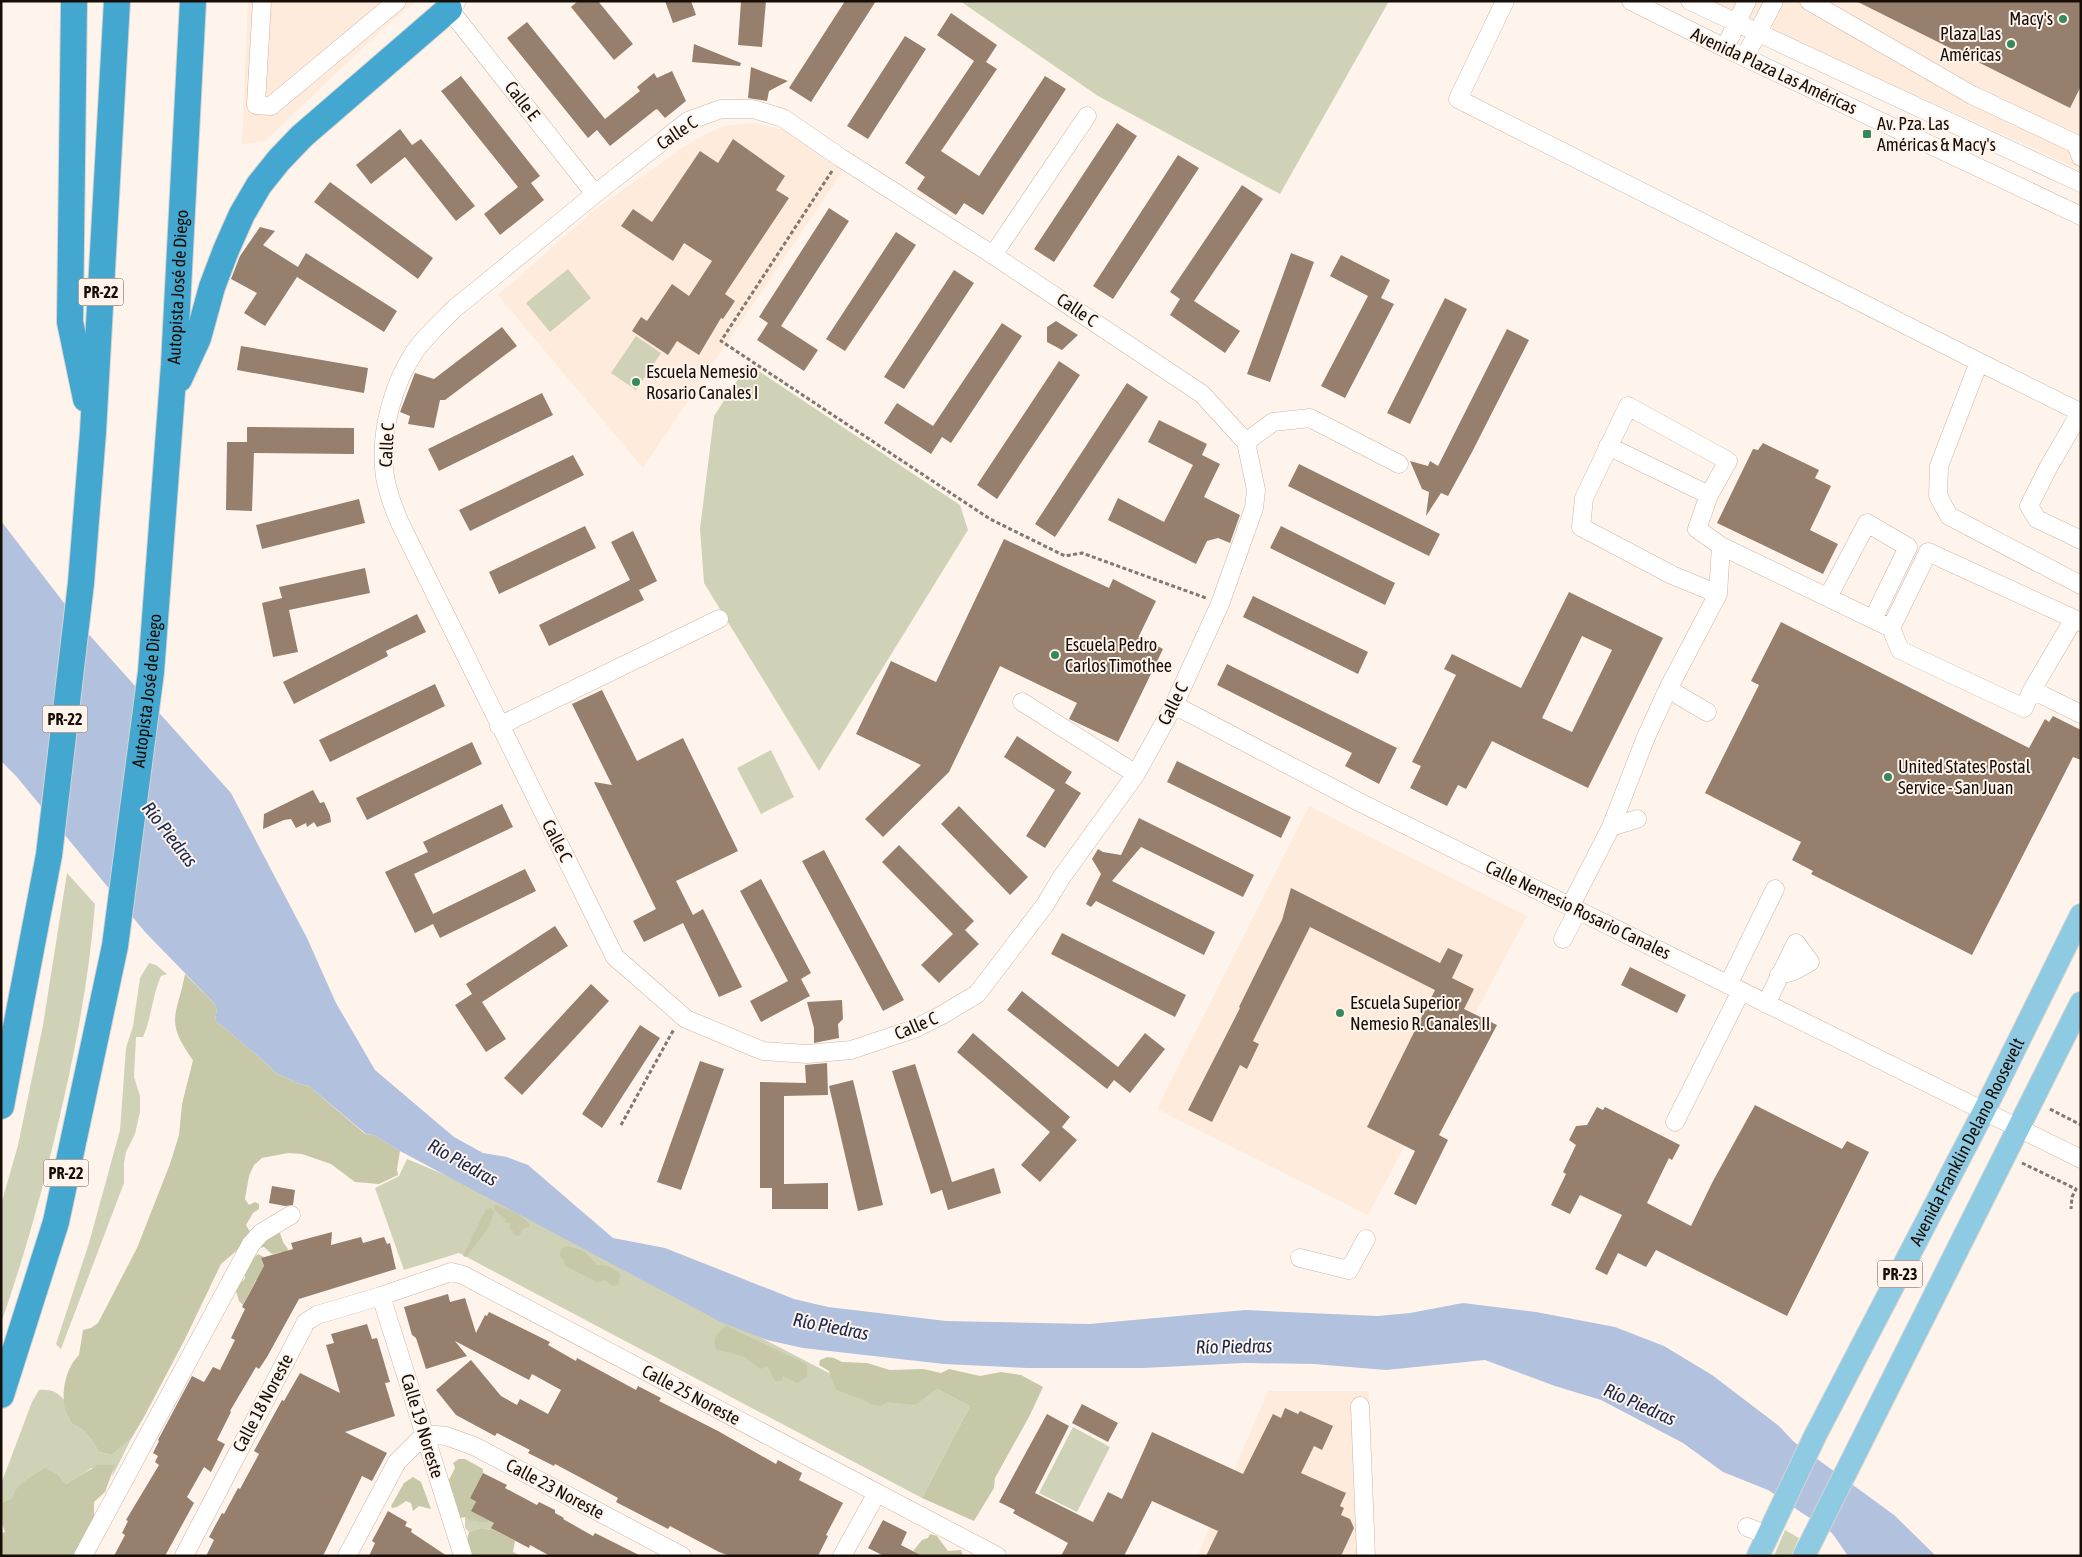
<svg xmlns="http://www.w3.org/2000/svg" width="2082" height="1557" viewBox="0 0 2082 1557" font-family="'Asap Condensed',sans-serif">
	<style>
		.built { fill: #feebdc }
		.green { fill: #d0d2b7 }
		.forest { fill: #c6c8a8 }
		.water { fill: #b2c1dd }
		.building { fill: #967f6d; fill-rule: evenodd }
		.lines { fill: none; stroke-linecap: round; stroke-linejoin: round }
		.minor-casing { stroke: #cdb5a2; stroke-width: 19 }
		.major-casing { stroke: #d5d4d2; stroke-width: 24 }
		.highway-casing { stroke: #d5d4d2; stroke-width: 28 }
		.path { stroke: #817871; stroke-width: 3; stroke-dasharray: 4 2.5; stroke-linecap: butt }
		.minor { stroke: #fff; stroke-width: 18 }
		.major { stroke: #8fcae3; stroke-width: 22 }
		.highway { stroke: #44a7d0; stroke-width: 26 }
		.poi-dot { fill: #37895b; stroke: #fff4ec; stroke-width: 2 }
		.labels { text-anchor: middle; stroke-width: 4; stroke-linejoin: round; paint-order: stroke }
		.shield { fill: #fff4ec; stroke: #5c534c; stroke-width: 1 }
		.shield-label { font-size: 16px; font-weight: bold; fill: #160e07 }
		.poi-label { font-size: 18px; fill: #160e07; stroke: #fff4ec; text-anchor: start }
		.street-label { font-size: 18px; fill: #160e07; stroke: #fff4ec }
		.water-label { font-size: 19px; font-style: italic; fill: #17294f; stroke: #fff4ec }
	</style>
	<rect width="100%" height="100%" fill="#fff4ec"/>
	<path class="built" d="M248,1H417L386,26L265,141L242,144Z
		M1712,1H2081V170L1733,12Z
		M753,123L784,130L844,169L643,468L498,295L597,208L691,142L723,126Z
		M1309,806L1527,916L1368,1215L1157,1109Z
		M1268,1391H1369L1375,1556H1197Z"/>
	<path class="green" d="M960,1H1389L1280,194L1098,96Z
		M568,269L591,298L550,332L526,303Z
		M636,336L661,353L636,390L611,373Z
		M748,364L960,505L968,530L819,771L704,583L700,529L714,416Z
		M771,750L794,797L761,814L737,768Z
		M67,873L95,904C88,994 69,1082 47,1169C34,1221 19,1272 1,1323V1205L18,1145L43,1025Z
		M149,963L156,965L167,974L161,976C152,996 152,1017 143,1037H136L134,1077L140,1096V1112L135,1134L126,1152L124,1163V1183L61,1349L56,1344L89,1243L120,1130L126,1048L133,1026L140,978Z
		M407,1159L455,1179L852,1385L937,1389L970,1406L922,1498L459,1253L404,1270L375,1188L399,1176Z
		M39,1390C50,1389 57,1391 64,1400V1405L71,1423C86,1430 91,1438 99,1452L112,1455L131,1439L112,1477L114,1466L91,1468L83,1474L66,1484L57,1474C43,1479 16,1482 12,1498L1,1503V1484L32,1402Z
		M1073,1427L1110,1447L1077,1512L1039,1493Z
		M500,1510L491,1530L482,1528L469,1532L465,1528V1517L472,1521L486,1523Z
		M1785,1530L1799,1538L1791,1556H1774Z"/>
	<path class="forest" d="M185,974L214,1003L217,1009L215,1020L265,1062L276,1073L300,1084L309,1086L365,1134L374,1135L400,1151L397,1169L398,1175L379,1184L355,1182L331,1164L302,1154L288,1153L262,1158L254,1165L249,1176L245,1199L249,1205L255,1202L259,1204V1209L253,1213L246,1225L250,1232L248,1237L235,1252L221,1264L185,1339L144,1417L131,1439L112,1455L99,1452C91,1438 86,1430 71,1423C69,1417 64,1410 64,1404C62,1388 67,1366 79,1355L83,1330L91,1328L98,1323L137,1248L170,1164L179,1135L182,1104L193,1060C164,1020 177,1016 185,974Z
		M496,1205C507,1208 525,1216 530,1226L523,1229L519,1236L514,1235L513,1231L509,1228L511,1224L505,1222L506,1219L494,1210V1206Z
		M491,1208L494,1212C490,1229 476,1244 466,1257L463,1256L486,1209Z
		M274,1229L280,1233L283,1242L288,1249L285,1255L282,1252L272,1254L264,1247L259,1248L254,1246Z
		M566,1246L584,1251L597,1265C608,1265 612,1267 620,1274L619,1284L614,1286L604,1280L598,1283L564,1265L565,1262L560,1255L561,1249Z
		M258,1254L264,1257L261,1258L268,1279L267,1285L256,1280L243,1305L239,1301L236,1291L240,1283L245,1279C244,1268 251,1260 258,1254Z
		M726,1326L807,1364V1377L797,1383L783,1376L781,1381H775L767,1366L760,1369L745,1357L716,1349C712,1338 717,1333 726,1326Z
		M827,1357L834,1358L842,1362L867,1363L890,1370L923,1369L941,1373L949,1369L980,1376L1001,1372L1021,1375L1043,1387L1030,1415L995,1478L994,1488L974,1521L922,1498L970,1406L937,1389L915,1405L888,1402L881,1406L873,1405L864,1400L836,1390L829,1371L819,1365L820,1360Z
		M459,1459H465L483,1469V1473L470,1498L494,1517L486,1523L471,1521L465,1517L461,1518C454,1512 453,1503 454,1494L450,1490L448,1482L455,1468L453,1463Z
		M98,1465H115L105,1492L94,1502V1521L78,1556H1V1533L5,1532L1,1520V1503L12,1498C15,1485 34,1475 45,1468L57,1474L66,1484Z
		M413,1477L421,1482L431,1509L419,1506L413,1511L411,1503L406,1501L397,1507L392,1508L391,1506L404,1483Z
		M482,1528L490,1530L491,1528L515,1541L513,1552L521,1556H476L471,1554L466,1544L469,1532Z
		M930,1534L937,1536L948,1551L961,1550L963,1556H920L913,1551L922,1540L928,1538Z"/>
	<path class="water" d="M1,521L84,629L231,793L307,938L336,1003L375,1070L454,1137L483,1153L507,1157L528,1165L613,1238L665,1248L794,1299L828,1307L946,1321L1089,1324L1245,1310L1377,1316L1410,1313L1463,1303L1536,1312L1615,1327L1664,1346L1712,1375L1779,1426L1794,1442L1894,1515L1936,1556H1848L1832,1533L1768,1490L1723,1472L1683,1443L1601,1400L1555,1386L1485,1360L1386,1370L1314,1364L1244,1363L1143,1368H1028L944,1364L803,1348L767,1340L721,1322L400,1151L374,1135L366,1134L309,1086L300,1084L276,1073L265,1062L215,1020L217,1009L214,1003L145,932L16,776L1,761Z"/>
	<path class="building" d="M578,1H598L633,44L614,60L571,7Z
		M665,1H691L696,15L673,23Z
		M741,1H766L762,47L738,45Z
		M845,1H876L811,102L789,88Z
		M1856,1H2081V86L2070,108Z
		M951,13L997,45L986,62L997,69L941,151L979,176L1045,76L1066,89L983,215L964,203L956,215L917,189L925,177L905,163L974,61L937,35Z
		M527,22L605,119L640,91L637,87L654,73L657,78L672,71L686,101L665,118L657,109L655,110L610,146L597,130L588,138L507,38Z
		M905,36L926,49L868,139L847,126Z
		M694,44L741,63L740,66L692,62Z
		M751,67L788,81L769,91L767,101L748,98Z
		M461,76L540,176L531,183L544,200L500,235L484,214L518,187L441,91Z
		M1117,123L1137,136L1054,262L1034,249Z
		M400,129L412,145L421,139L475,206L456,221L405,157L371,184L356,165Z
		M733,139L785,176L776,190L789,198L725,294L735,301L723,319L721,318L699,355L677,341L668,355L632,331L641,317L647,321L672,284L689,296L712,261L684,243L673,261L621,226L633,209L652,222L700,151L718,163Z
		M1178,155L1199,168L1113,299L1093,286Z
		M330,182L433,258L418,279L314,202Z
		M1242,185L1263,199L1194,301L1240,331L1225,353L1170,315L1180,299L1170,292Z
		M829,208L849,221L781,326L818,350L804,371L757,340L768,323L759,317Z
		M260,227L275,231L263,245L298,267L306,253L397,311L384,332L297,277L265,326L244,313L257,293L231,279L240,256Z
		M896,232L916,245L845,351L826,339Z
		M1291,253L1314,262L1270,382L1247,374Z
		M1341,255L1390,280L1381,298L1394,304L1345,398L1321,386L1368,296L1330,276Z
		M954,270L974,283L904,389L884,377Z
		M1445,298L1467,309L1410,424L1387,413Z
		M1056,321L1078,335L1062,350L1047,342V327Z
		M1002,323L1022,336L951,443L942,437L931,454L884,423L897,403L933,426Z
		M502,327L517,346L445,400H440L434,428L408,424L410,416L400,412L415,373L434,379Z
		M1507,329L1529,340L1471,454L1448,496L1441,493L1426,516L1429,492L1422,489L1410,461L1428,466L1430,461L1438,466Z
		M241,346L368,368L364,393L237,370Z
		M1059,361L1080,375L997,499L977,485Z
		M1127,383L1148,397L1055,537L1035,524Z
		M542,393L553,415L439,471L428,449Z
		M1159,420L1207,444L1202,455L1220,464L1204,497L1240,515L1230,543L1218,538L1207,541L1196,564L1108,520L1118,498L1164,522L1193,465L1148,442Z
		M247,427L354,428V454L254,453L252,511L226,510L227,442H247Z
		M1763,443L1819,470L1815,478L1831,486L1810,530L1838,544L1823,574L1717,523L1753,449L1758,450Z
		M573,455L584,475L470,531L459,510Z
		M1299,464L1440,534L1429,556L1288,486Z
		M359,499L365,523L262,549L256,525Z
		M585,526L596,548L499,594L489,572Z
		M1281,526L1395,583L1385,605L1270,548Z
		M633,531L657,581L639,590L644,600L549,646L539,625L630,580L611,542Z
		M1004,539L1109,588L1113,579L1156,601L1139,636L1163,649L1118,742L1069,719L1077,703L1000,666L949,772L883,837L865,819L921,765L856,734L891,661L936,682Z
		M365,568L370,593L289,610L298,652L273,657L262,603L282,598L279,587Z
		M1569,592L1663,638L1588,788L1492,741L1466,789L1458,785L1447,806L1410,788L1421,766L1412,762L1456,675L1444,669L1452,654L1521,688ZM1582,636L1612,650L1572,732L1542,718Z
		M1253,596L1368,652L1358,674L1243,617Z
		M417,614L426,632L386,651L388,656L294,704L283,682Z
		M1781,622L2029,748L2045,719L2049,722L2053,716L2081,730V760L2073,757L1972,955L1811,874L1813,871L1792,860L1801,842L1705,793L1759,685L1751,681Z
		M1227,664L1397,748L1379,784L1345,766L1352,753L1217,685Z
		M435,684L445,706L330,762L319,740Z
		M602,690L637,761L683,738L738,851L676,881L693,915L703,909L742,987L719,997L683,923L644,942L633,921L656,909L594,782L612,785L572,704Z
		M1017,736L1072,772L1065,783L1081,793L1045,848L1026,836L1055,790L1004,757Z
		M472,742L482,764L367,820L356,798Z
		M1177,761L1291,817L1281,838L1167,782Z
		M313,790L320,803L324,802L330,815L331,822L317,827L314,822L307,827L306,823L296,828L291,819L284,820L263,829L264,814Z
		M502,804L513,827L414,874L433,914L525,869L536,891L440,938L433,924L415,933L385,872L428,852L423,842Z
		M959,806L1028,877L1010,895L941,824Z
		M1139,818L1254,875L1243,897L1141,847L1112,881L1215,932L1204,955L1096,901L1091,907L1086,904L1101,874L1092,859L1098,849L1103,852L1121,855Z
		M899,845L974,921L965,930L979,944L939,983L921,965L953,934L882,862Z
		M824,850L904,1000L883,1011L802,861Z
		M761,879L811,973L801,979L810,996L761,1022L750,1001L788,981L740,891Z
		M1291,888L1440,963L1448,948L1463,955L1452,978L1474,989L1464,1009L1497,1025L1439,1135L1448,1140L1416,1205L1394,1194L1415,1151L1367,1127L1435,990L1310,927L1253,1041L1259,1044L1247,1069L1240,1065L1212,1122L1188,1110L1240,1008L1239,1007L1282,920Z
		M555,926L568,946L482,1002L506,1039L486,1052L455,1005L472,994L466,984Z
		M1062,933L1186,995L1175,1017L1051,954Z
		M1630,967L1686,995L1677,1013L1621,985Z
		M591,984L609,1001L522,1095L504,1078Z
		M1022,991L1118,1067L1145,1033L1165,1049L1130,1093L1114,1080L1107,1089L1007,1010Z
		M842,1000L843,1019L838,1024L839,1038L814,1043V1028L807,1002Z
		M640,1025L660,1038L602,1128L582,1114Z
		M973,1033L1070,1117L1062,1127L1077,1140L1040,1182L1021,1165L1050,1132L957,1052Z
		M700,1061L724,1069L681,1190L657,1182Z
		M827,1063L828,1095L784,1096V1184L828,1183V1209H772V1188H760V1082L806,1083L805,1065Z
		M915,1064L952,1182L994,1168L1001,1193L948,1210L942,1190L931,1194L892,1071Z
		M853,1080L883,1205L858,1211L829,1086Z
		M1755,1105L1842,1149L1847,1141L1869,1152L1787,1316L1656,1250L1646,1267L1618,1253L1607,1275L1595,1269L1622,1215L1580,1195L1570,1214L1551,1205L1566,1174L1563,1172L1576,1145L1569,1140L1576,1126L1587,1125L1597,1107L1603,1110L1605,1107L1680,1145L1672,1160L1669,1158L1647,1203L1691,1226L1713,1181Z
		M272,1186L295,1190L293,1205L285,1206L269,1203Z
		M332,1232L331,1245L361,1237L363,1243L384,1237L387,1244L390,1243L396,1269L299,1299L267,1357L259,1369L256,1367L230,1411L231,1412L217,1440L225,1444L211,1472L204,1467L187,1497L194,1503L165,1556H114L125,1535L122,1533L128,1521L126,1520L159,1465L155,1462L158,1456L153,1453L159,1441L158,1440L192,1376L204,1382L213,1367L220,1370L235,1340L231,1338L245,1309L242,1307L264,1266L261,1258L293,1249L291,1243Z
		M448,1294L450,1302L465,1298L476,1333L485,1315L487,1316L489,1312L550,1342L548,1345L576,1361L577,1358L636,1390L638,1386L661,1398L659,1401L718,1431L776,1464L778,1460L802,1473L799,1480L843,1503L826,1535L828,1536L818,1556H730L719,1552L670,1526L668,1529L616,1502L618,1498L585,1480L555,1464L554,1466L528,1453L530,1450L497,1433L495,1436L456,1415L436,1390L471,1360L501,1396L517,1405L520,1399L548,1414L561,1390L532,1374L529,1380L455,1341L467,1356L426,1369L416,1338L412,1335L404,1307Z
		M367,1324L372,1339L377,1338L390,1382L385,1383L395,1416L345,1432L387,1453L372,1481L362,1476L323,1556H206L214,1540L209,1537L222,1513L224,1514L238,1488L240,1489L259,1454L254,1451L282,1400L284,1401L300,1373L340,1393L326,1345L334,1343L331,1334Z
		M1082,1404L1118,1423L1108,1442L1072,1423Z
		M1285,1408L1298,1414L1300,1411L1333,1426L1322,1450L1314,1446L1301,1473L1346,1493L1340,1506L1344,1508L1341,1515L1350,1519L1354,1528L1341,1556H1206L1218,1531L1152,1501L1124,1556H1061L1068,1543L1013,1513L1015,1510L999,1502L1047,1414L1069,1426L1035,1493L1093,1522L1108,1492L1122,1499L1152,1432L1243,1474L1273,1414L1281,1418Z
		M483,1473L507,1485L505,1488L537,1505L539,1502L555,1510V1513L564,1518L563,1519L593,1536L595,1533L641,1556H550L530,1545L529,1548L491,1528L494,1523L471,1511L476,1502L470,1498Z
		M388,1511L407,1522L405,1526L412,1529L411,1532L447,1556H369L375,1543L372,1541Z
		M883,1520L907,1532L901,1545L922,1556H884L868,1548Z"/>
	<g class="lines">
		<defs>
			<path id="minor" d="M262,1L256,105L271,106L397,1
				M1505,1L1458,99L1979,362
				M1631,1L1725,48L2081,216
				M1690,1L2081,183
				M1809,1L1972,95L2076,144L2081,157
				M456,3L449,9L595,194
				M1725,48L1747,1
				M1745,57L1774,1
				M721,109H753L783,118L841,158L993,255L1202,394L1246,442L1256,490L1254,508L1220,604L1174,705L1136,774L1061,878L1045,905L977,994L942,1015L914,1029L851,1050L807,1054L763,1051L686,1019L615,957L400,523C393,507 385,486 384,468C381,429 393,384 415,351C426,336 441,322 454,309L595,194L688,121Z
				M993,255L1087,116
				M2081,411L2048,468L2029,506L2037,519L2081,540
				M2080,412L1979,362L1939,466L1938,496L1949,516L2081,585
				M1246,442L1273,422L1310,418L1399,464
				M1608,446L1709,495L1697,529L1721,546
				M1709,495L1728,461L1628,406L1584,498L1581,527L1672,575L1718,594
				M1828,597L1867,523L1908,547L1873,619
				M1891,628L1900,650L2024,708L2032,690L2074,619
				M1668,689L1707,712
				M2032,690L2081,714
				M1022,702L1136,774
				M1174,705L1363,804L2081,1159
				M499,726L719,619
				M1611,827L1637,819
				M1570,907L1611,827L1646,737L1668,689L1718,594L1721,546L1891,628L1928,552L2081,622
				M1563,939L1578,910
				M1728,985L1775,889
				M1766,1004L1796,943L1810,962L1794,971L1779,975
				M1675,1122L1741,991
				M1300,1258L1349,1270L1366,1239
				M381,1296L463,1556
				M1360,1406L1366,1556
				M1747,1527L1768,1535
				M83,1556L251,1244L261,1233L291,1215
				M184,1556L306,1322L317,1315L381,1296L451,1272L463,1275L997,1556
				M347,1556L397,1462L425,1434L446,1436L474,1446L682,1556
				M842,1556L877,1493"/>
			<g id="major">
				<path id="s1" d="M1758,1556L1815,1436L1984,1111L2081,915"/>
				<path d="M1804,1556L2081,1003"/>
			</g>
			<g id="highway">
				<path d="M74,1L70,322L86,399"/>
				<path d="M179,379L198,338L212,287L226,250L242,214L259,185L279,160L302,136L449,9"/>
				<path d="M1,1106L49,855L81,583L93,432L117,1"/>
				<path id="s2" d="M1,1395L56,1222L115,946L151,672L174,365L193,1"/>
			</g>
		</defs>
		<use href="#minor" class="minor-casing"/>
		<use href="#major" class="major-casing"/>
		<use href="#highway" class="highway-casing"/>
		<path class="path" d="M832,171L721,341L990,519L1065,556L1082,553L1206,598
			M2050,1109L2081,1125
			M621,1125L674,1029
			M2022,1163L2076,1189L2072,1197L2071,1209"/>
		<use href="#minor" class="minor"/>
		<use href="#major" class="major"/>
		<use href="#highway" class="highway"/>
	</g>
	<g class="poi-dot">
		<circle cx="2063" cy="19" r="5"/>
		<circle cx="2011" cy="44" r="5"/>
		<rect x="1862" y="129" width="10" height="10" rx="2.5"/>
		<circle cx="636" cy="382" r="5"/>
		<circle cx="1055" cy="655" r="5"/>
		<circle cx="1888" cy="777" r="5"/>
		<circle cx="1340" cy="1013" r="5"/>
	</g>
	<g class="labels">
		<g class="shield">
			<rect x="78.5" y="278.5" width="45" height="27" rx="4"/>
			<rect x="42.5" y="705.5" width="45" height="27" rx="4"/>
			<rect x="43.5" y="1159.5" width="45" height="27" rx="4"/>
			<rect x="1877.5" y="1260.5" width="45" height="27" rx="4"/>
		</g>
		<g class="shield-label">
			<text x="101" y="298">PR-22</text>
			<text x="65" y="725">PR-22</text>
			<text x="66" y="1179">PR-22</text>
			<text x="1900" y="1280">PR-23</text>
		</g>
		<g class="poi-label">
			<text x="2053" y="25" text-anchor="end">Macy's</text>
			<text x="2001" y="40" text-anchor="end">Plaza Las<tspan x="2001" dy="21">Américas</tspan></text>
			<text x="1877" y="130">Av. Pza. Las<tspan x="1877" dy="21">Américas &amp; Macy's</tspan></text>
			<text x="646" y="378">Escuela Nemesio<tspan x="646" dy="21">Rosario Canales I</tspan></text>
			<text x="1065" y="651">Escuela Pedro<tspan x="1065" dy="21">Carlos Timothee</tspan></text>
			<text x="1898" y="773">United States Postal<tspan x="1898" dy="21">Service - San Juan</tspan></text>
			<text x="1350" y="1009">Escuela Superior<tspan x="1350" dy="21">Nemesio R. Canales II</tspan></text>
		</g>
		<g class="street-label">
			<text transform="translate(1774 71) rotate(25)" y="6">Avenida Plaza Las Américas</text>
			<text transform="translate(522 101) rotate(52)" y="6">Calle E</text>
			<text transform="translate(677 133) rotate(-34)" y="6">Calle C</text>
			<text dy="6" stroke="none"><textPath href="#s2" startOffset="1126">Autopista José de Diego</textPath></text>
			<text transform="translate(1077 310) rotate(34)" y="6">Calle C</text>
			<text transform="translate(387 445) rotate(-87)" y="6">Calle C</text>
			<text dy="6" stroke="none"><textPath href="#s2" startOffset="721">Autopista José de Diego</textPath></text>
			<text transform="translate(1173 704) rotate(-63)" y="6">Calle C</text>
			<text transform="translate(557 841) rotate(63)" y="6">Calle C</text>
			<text transform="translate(1578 910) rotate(26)" y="6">Calle Nemesio Rosario Canales</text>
			<text transform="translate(916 1026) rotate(-23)" y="6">Calle C</text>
			<text dy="6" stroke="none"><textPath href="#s1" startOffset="464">Avenida Franklin Delano Roosevelt</textPath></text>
			<text transform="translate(691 1395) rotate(28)" y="6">Calle 25 Noreste</text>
			<text transform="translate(263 1403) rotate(-62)" y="6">Calle 18 Noreste</text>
			<text transform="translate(422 1426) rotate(73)" y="6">Calle 19 Noreste</text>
			<text transform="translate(555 1489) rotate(28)" y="6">Calle 23 Noreste</text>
		</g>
		<g class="water-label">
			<text transform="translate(170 834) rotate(52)" y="7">Río Piedras</text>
			<text transform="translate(463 1162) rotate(29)" y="7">Río Piedras</text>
			<text transform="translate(831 1326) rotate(11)" y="7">Río Piedras</text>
			<text transform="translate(1234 1346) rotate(-1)" y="7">Río Piedras</text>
			<text transform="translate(1640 1404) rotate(24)" y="7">Río Piedras</text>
		</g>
	</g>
	<rect width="2082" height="1557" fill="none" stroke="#160e07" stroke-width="5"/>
</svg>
